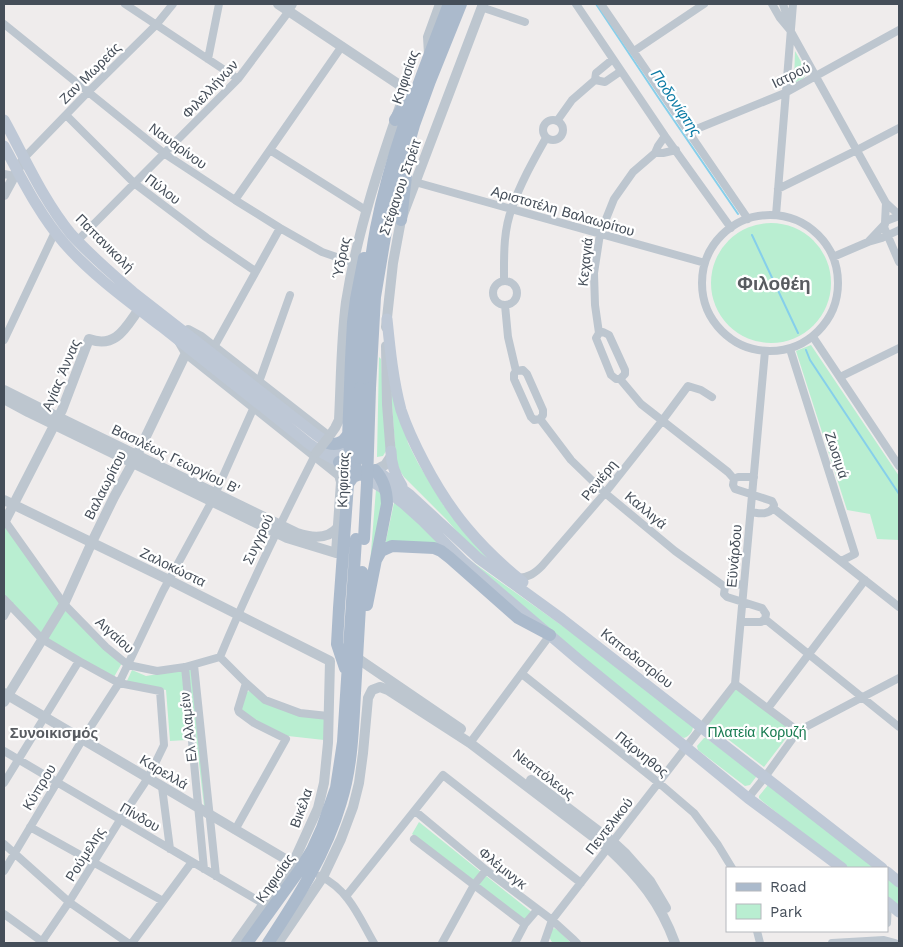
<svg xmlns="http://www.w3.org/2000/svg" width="903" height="947" viewBox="0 0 903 947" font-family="'Work Sans',sans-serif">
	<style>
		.green { fill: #b9eed1 }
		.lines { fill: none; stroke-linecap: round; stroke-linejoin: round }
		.stream { stroke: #86cfeb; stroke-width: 2 }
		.minor { stroke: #bdc6cf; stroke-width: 8 }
		.tertiary { stroke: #bdc6cf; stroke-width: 10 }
		.secondary { stroke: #bec8d6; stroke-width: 11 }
		.primary { stroke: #abbacc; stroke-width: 12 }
		.tertiary-bridge { stroke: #bdc6cf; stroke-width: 10 }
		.primary-bridge { stroke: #abbacc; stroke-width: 12 }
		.labels { text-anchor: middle; stroke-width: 4.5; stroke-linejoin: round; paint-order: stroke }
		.street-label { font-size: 14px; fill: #454e59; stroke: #fff }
		.park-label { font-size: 14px; fill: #167a4f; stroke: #fff }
		.water-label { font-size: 15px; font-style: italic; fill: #0c7ba5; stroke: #fff }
		.neighbourhood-label { font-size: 15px; font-weight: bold; fill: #595c61; stroke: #fff }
		.district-label { font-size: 19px; font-weight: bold; fill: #595c61; stroke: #fff }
	</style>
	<rect width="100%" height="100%" fill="#efecec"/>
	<path class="green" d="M795,51C798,56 807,71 805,76C803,80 797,81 794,83Z
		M711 283a60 60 0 1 1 120 0a60 60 0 1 1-120 0Z
		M811,345L899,476V540L877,539L870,514L847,510L796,351Z
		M379,357L381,359L386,446V451L383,456L377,457Z
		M389,364L408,443L418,463L444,506L502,570L466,542L446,519L404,477L400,471L396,459Z
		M376,489L383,495L369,577Z
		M395,498L446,546L385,545Z
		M6,527L60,603L41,635L4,595V530Z
		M471,561L602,654L693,726C693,732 689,736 684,738L680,736L585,660Z
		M64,608L122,663L114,677L44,638Z
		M192,668L208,809L204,806L188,669Z
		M132,670L146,676L182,670L187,740L170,741L166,690L126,683Z
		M736,689L793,729L764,767L707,723Z
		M250,691L264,703L325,718L324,740L288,736L255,721L241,710L245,692Z
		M704,738H706L756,775V777L750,785L745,786L698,750L697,746Z
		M768,785L876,868H847L762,801L759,798V796Z
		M419,822L481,872L473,882L412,834Z
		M485,875L534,914L527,922L478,884Z
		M887,877L899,886V909L887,900Z
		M554,928L559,931L571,943H553C548,938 548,932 554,928Z"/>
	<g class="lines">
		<path class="stream" d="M596,4L658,97L738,214
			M752,235L798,333
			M806,350L810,360L899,494"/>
		<path class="minor" d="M125,4L238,79
			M576,4L665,136L731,228
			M601,4L748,219
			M772,4L780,18L790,30L886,203
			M783,4L789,23
			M292,6L293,4
			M481,7L525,22
			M4,24L165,154L235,200L280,228L322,252L354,263
			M634,51L704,4
			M208,59L219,4
			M595,80L605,82L621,71
			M66,115L134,183L207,238L255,271
			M543 130a10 10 0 1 1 20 0a10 10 0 1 1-20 0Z
			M557,121L572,100L595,80L596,73L613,59
			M689,132L785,93L899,30
			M665,136L658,146L655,153L633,172L614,199L600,234L594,273L595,305L599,333L596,338L611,375L616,379H620L641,404L728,472L734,479L733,485L735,489L772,501L774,505L773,508L899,607
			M270,150L367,211
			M655,153H663L676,150
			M24,158L88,92L156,25L173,4
			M4,174L14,176
			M415,182L705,263
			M778,189L857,150L899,128
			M235,200L342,46
			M702 283a68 68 0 1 1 136 0a68 68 0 1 1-136 0Z
			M776,215L793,4
			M899,216L886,221L884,227L899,262
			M885,223L886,203L899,215
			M78,240L238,79L289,11
			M868,242L884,225
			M833,257L868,242L882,238L899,230
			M504,281C504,257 503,231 512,208C520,184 533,161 546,138
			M493 293a12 12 0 1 1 24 0a12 12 0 1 1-24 0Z
			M505,305L508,337L516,371L514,374V379L531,417L534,420L540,419L571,460L605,493L675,551L725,587
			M599,333L603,332L609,335L625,370V374L620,379
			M813,337L899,466
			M4,340L55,232
			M214,347L280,228
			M790,349L855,554L841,561
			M516,371L523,370L527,374L543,410V415L540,419
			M840,377L899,348
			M259,382L290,295
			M734,479L738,477H754
			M751,512C758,513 768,516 773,508
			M5,521L64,604L106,647L128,665L157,671L185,667L220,657
			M518,578C529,577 534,574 542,566L605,493L662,421L688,386L701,390L712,397
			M725,587L724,594L727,597L762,608L766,614L765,619
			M725,587L729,585L744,584
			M4,599L42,639L79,661L119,683L160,691L164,745L148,778L120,820L69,902L41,943
			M4,616L10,605
			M765,619L899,727
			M741,622H761L765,619
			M220,657C248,589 281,522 315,455
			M220,657L246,683L265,700L300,713L328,716
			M194,665L216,876
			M185,667L204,869
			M522,674L659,783L694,813L718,845L732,868
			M735,684L798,731
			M768,708L865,580
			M470,743L550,635
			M4,751L264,904
			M4,783L79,661
			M162,787L170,849
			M748,798L765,777L798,731L899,678
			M415,811L486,870L552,920L574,940L577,943
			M30,827L163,901
			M235,830L286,739L254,723L239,712L238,709L246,683
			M414,839L525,924
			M4,844L69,902L128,943
			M4,871L84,737L119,683L163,591L212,501L254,407
			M320,876C349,890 359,917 374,943
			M347,895L443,775L581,883
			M4,914L44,943
			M887,923L888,903
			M757,931L760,943
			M132,943L192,862
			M442,943L474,885L486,870
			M515,943L525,924L537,910
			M544,943L552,920L735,684L765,351
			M832,943L884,940L895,943"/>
		<path class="tertiary" d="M278,4L410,92
			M429,54L428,37L440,4
			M4,195L24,158
			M386,327L393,263L401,220L483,4
			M188,330L201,337L329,437
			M4,390L52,414L297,533C312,538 328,540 338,527
			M4,399L28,412L287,538L336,553L341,482L339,475L186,353L179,341
			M328,438L335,428L339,420C341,381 341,341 346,302C357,231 382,157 406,89
			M375,470L385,465L391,456L387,404L386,346
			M4,500L169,580L330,661L328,743L324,783L318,808L293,863L236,943
			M4,523L62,410L89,339C116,349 126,327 139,309
			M357,658L461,729
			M4,693L287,860L298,866
			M4,702L64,604L92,542L114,497L137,455L186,353
			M531,780L613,842L626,854L650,881L666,908
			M278,943L323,877L341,839L353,807L359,783L363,753L368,698L372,690L380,687L388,690L470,743L608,848C639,877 660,902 675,943"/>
		<path class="secondary" d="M4,120C25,158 43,200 71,234C90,255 112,274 133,292L315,434L335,448L358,460
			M4,146C22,179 39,214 64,243C92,275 128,301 162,327C211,366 260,404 308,443L321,452L346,466
			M387,319C390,349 393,380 401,410C407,428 415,445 424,462C450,512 479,547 523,582
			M391,451C391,464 395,475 402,486
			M376,470L410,495L478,558L562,619L882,868
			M360,474L386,490L404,504L424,522L463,561L579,660L748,798L842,868
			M887,872L899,882
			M887,902L899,912"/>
		<path class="primary" d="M395,120L408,99
			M401,220L406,176
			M360,388C364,334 366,281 376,228C391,151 421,77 449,4
			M370,388L375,297L389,213L414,125L430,81L461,4
			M328,443C338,446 345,442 349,432
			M339,462L346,472L348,484L339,608L337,644L345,668
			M348,484L353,477L360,474L356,468L351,456L348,439L351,360L353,322L356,299L364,258
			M376,560L381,551L392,546L434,548L441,551L450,558L518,618L550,635
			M367,605L387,504C387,491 384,480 375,470
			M247,943L301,868L312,850L322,828L336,788L343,742L356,539
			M268,943C297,899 326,854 341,802C352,767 353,730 355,693C357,653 360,612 362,572"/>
		<path class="tertiary-bridge" d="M316,453L328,438"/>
		<path class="primary-bridge" d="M360,458V388
			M364,539L367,483L370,388"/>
	</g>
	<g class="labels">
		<g class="street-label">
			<text transform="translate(90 73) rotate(-45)" y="5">Ζαν Μωρεάς</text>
			<text transform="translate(791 75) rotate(-26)" y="5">Ιατρού</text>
			<text transform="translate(405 77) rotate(-71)" y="5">Κηφισίας</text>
			<text transform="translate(210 89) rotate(-47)" y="5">Φιλελλήνων</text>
			<text transform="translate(178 146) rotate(36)" y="5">Ναυαρίνου</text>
			<text transform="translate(400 187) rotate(-71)" y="5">Στέφανου Στρέιτ</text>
			<text transform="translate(163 189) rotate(37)" y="5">Πύλου</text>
			<text transform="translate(563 211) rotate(16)" y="5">Αριστοτέλη Βαλαωρίτου</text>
			<text transform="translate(105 243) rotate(45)" y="5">Παπανικολή</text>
			<text transform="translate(341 258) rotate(-78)" y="5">Ύδρας</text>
			<text transform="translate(585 262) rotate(-84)" y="5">Κεχαγιά</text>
			<text transform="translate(61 375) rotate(-67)" y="5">Αγίας Άννας</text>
			<text transform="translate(837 455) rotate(72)" y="5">Ζωσιμά</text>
			<text transform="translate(176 459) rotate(26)" y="5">Βασιλέως Γεωργίου Β'</text>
			<text transform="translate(343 480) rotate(-88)" y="5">Κηφισίας</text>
			<text transform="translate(599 480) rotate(-51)" y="5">Ρενιέρη</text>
			<text transform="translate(105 485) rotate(-63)" y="5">Βαλαωρίτου</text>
			<text transform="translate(646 510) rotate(40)" y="5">Καλλιγά</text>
			<text transform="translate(258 539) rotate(-65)" y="5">Συγγρού</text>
			<text transform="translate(734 556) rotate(-85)" y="5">Εϋνάρδου</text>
			<text transform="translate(173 567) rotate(26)" y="5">Ζαλοκώστα</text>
			<text transform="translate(115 635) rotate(42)" y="5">Αιγαίου</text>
			<text transform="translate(637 658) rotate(38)" y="5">Καποδιστρίου</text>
			<text transform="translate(188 727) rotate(-96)" y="5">Ελ Αλαμέιν</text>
			<text transform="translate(642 754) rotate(39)" y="5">Πάρνηθος</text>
			<text transform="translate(164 772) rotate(31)" y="5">Καρελλά</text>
			<text transform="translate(544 774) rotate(37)" y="5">Νεαπόλεως</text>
			<text transform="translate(39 787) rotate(-59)" y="5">Κύπρου</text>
			<text transform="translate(301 808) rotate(-70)" y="5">Βικέλα</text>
			<text transform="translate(140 817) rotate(30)" y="5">Πίνδου</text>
			<text transform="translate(609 826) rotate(-52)" y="5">Πεντελικού</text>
			<text transform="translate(85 854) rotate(-58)" y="5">Ρούμελης</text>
			<text transform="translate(503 868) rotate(39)" y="5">Φλέμινγκ</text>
			<text transform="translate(275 878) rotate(-55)" y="5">Κηφισίας</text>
		</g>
		<g class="park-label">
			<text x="757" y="737">Πλατεία Κορυζή</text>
		</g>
		<g class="water-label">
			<text transform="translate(676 103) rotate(56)" y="5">Ποδονίφτης</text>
		</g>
		<g class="neighbourhood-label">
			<text x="54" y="738">Συνοικισμός</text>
		</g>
		<g class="district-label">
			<text x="774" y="290">Φιλοθέη</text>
		</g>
	</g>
	<rect width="903" height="947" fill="none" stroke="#454e59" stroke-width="10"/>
	<rect x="726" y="867" width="162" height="65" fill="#ffffff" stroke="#b5b8bd"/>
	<rect x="736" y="883" width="25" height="8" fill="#abbacc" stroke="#b5b8bd"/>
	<text x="770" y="892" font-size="15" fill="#454e59">Road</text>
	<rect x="736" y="904" width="25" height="15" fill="#b9eed1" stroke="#b5b8bd"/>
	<text x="770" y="917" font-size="15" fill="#454e59">Park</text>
</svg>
